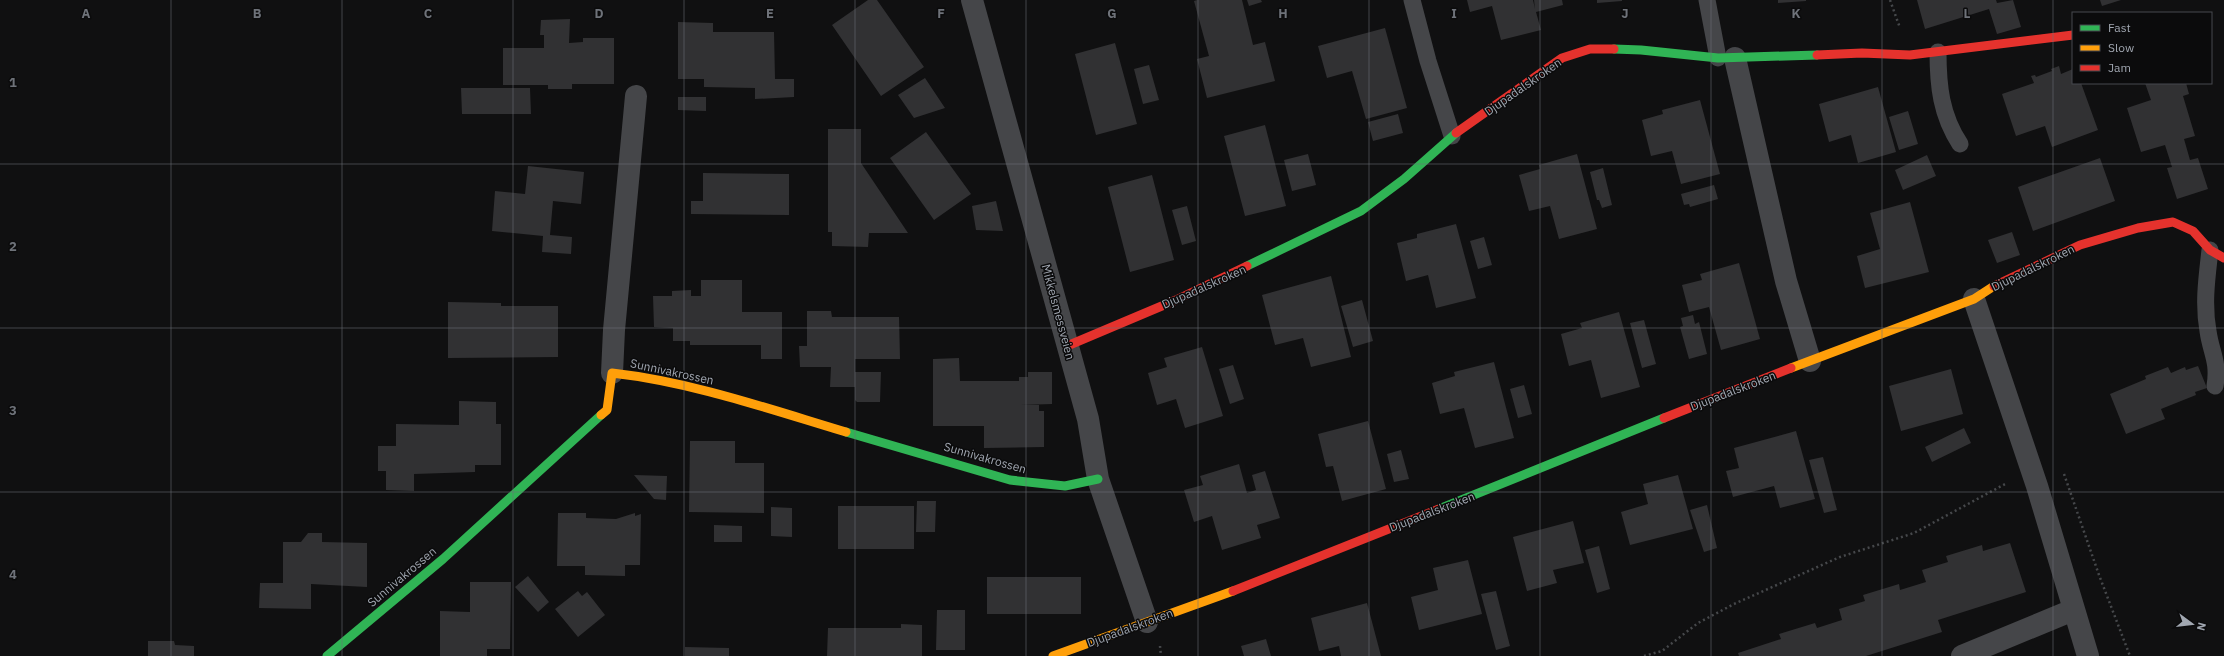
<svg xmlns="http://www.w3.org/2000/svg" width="2224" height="656" viewBox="0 0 2224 656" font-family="'IBM Plex Sans',sans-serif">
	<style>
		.building { fill: #313133 }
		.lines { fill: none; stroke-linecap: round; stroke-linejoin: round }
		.path { stroke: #46484b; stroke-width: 2.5; stroke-dasharray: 2 3; stroke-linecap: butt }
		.lane { stroke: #454649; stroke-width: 17 }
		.street { stroke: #454649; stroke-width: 22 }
		.fast { stroke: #30b455; stroke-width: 9 }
		.slow { stroke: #ff9f0a; stroke-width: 9 }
		.jam { stroke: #e5322d; stroke-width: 9 }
		.grid { fill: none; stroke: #6e7279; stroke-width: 1; stroke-opacity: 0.55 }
		.labels { text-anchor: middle; stroke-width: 3; stroke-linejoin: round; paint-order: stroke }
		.street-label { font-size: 12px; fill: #a1a7b1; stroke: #0b0b0c }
		.grid-label { font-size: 13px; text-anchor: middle; font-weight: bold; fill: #6e7279; stroke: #0b0b0c; stroke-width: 3; stroke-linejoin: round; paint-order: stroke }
	</style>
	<rect width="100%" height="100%" fill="#101011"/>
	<path class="building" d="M868,0H877L924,67L881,96L832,25Z
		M1197,0H1242L1253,45L1265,42L1275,81L1207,98L1197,59L1209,56L1194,1Z
		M1247,0H1261L1262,2L1249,6Z
		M1467,0H1533L1535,9L1534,0H1562L1563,5L1536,12L1541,30L1501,40L1492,6L1470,12Z
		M1597,0H1622V1L1597,3Z
		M1778,0H1806V1L1778,3Z
		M1917,0H1996L1997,3L2013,0L2021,27L1997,34L1989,9L1925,29Z
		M2100,0H2121L2102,6Z
		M570,19L569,43L583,42V38H614V84H572V89H548V85H503V48H544V35H540L541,20Z
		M678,22L713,23V32H774L775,79H794V97L755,99V88L704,87V79H678Z
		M1385,28L1407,108L1366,119L1352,71L1327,78L1318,46Z
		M1115,43L1137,124L1096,135L1075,54Z
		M1149,65L1159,100L1143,104L1134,69Z
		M2059,66L2061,74L2073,69V83H2081L2098,130L2052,147L2045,126L2016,136L2002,94L2034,83L2031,76L2035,75L2036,77L2052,71L2051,69Z
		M925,78L945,108L914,118L898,95Z
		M2145,83H2186L2189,94L2183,96L2195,136L2184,139L2190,160L2198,158L2208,189L2177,199L2167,168L2172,167L2165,145L2141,152L2127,108L2151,100Z
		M1878,87L1896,152L1858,163L1851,135L1829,142L1819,104Z
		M461,88H530L531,114H462Z
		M678,97H706V111L678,110Z
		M1700,100L1720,174L1681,184L1672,151L1651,156L1642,120L1663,114L1662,110Z
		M1908,111L1918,144L1899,150L1889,117Z
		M1398,114L1403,133L1373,141L1368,122Z
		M1265,125L1286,206L1245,216L1224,136Z
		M828,129H861V163L908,233H869L868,247L832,246V232H828Z
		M926,132L971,194L934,220L890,158Z
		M1308,154L1316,185L1292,191L1284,160Z
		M1577,154L1597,229L1559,239L1550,206L1529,211L1519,175L1540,169L1539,165Z
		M1927,155L1936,176L1903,190L1895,170Z
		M2100,158L2115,201L2033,231L2018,187Z
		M528,166L584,172L581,204L553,201L550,235L572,237L571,254L542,252L543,236L492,231L495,191L525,194Z
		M1603,168L1612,205L1602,208L1599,200H1597L1590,172Z
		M703,173L789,174V215L691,214V201H703Z
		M1152,175L1174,260L1130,272L1108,187Z
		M1714,185L1718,199L1690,207L1689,204L1684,205L1681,194Z
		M996,201L1003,231L976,230L972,206Z
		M1910,202L1929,272L1865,288L1857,256L1880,249L1870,213Z
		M1187,206L1196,241L1182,245L1172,210Z
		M1456,224L1476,298L1436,308L1428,275L1406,281L1397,243L1417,238V234Z
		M2012,232L2020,255L1997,263L1988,240Z
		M1484,237L1492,265L1478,269L1470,241Z
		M1739,263L1760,339L1721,350L1709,307L1689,312L1682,285L1702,280L1700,274Z
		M1331,276L1351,357L1311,367L1303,338L1275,345L1262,295Z
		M701,280H742V312H782V359H761V345H690V341H673V328L654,327L653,296H672V291L691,290V296H701Z
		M1362,300L1373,341L1353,347L1341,306Z
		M448,302L501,303V306H558V357L448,358Z
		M807,311H831L832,317H899L900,359H855V372H881L880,402H857L855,400V387H830L831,367H800L799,346H807Z
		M1619,312L1640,387L1601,398L1591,360L1569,366L1561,334L1582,328L1580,323Z
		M1693,315L1695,324L1699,322L1707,354L1689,359L1680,327L1683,326L1681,318Z
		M1644,320L1656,364L1642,368L1630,323Z
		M1202,347L1223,416L1185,428L1176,399L1157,405L1148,373L1167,367L1164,358Z
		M959,358L960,381H1019V377H1028V372H1052V404L1021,405H1039V411H1044V447L984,448V426H933V359Z
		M1494,362L1514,438L1475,448L1464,408L1440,414L1432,383L1455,376L1454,372Z
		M1233,365L1244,399L1230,404L1219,369Z
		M2198,366L2207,388L2195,392L2196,395L2161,409L2165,419L2126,434L2110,394L2146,379L2145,376L2168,367L2171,373L2185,367L2186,370Z
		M1951,369L1963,414L1901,431L1889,386Z
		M1524,385L1532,414L1518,418L1510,389Z
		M459,401L496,402V424H501V465H475V472L414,474V491L386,490V471H378V446H396V424L459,425Z
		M1368,421L1386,489L1342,501L1333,466L1326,467L1318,434Z
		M1964,428L1971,443L1932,462L1925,447Z
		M1796,431L1815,499L1780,508L1774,486L1733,497L1726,471L1739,468L1734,448Z
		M690,441H735V463H764V513L689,512Z
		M1401,450L1409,479L1394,482L1387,454Z
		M1823,457L1837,510L1824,513L1809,460Z
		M1239,464L1247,493L1256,490L1252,475L1265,471L1280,518L1257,525L1261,538L1222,550L1212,516L1194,522L1184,490L1203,485L1200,476Z
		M634,475L667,476L666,500L654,499Z
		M1678,475L1693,529L1630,545L1621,512L1648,504L1643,484Z
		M917,501H936L935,532H916Z
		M1707,505L1717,548L1704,552L1690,510Z
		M838,506H914V549H838Z
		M771,507L792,508V537L771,536Z
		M558,513H586V518L616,519L635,513V516L641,514L640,565H625V576L585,575V566H557Z
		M1573,521L1584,563L1553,570L1557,583L1527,591L1513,537Z
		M714,525L742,526V542H714Z
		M308,533H322V542L367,543V587L311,584V609L259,608L260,583H283V542H301Z
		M2010,543L2026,592L1938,620L1942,632L1866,656H1739L1738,653L1781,639L1779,634L1815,623L1817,628L1842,620L1839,609L1865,601L1863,595L1899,584L1900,590L1926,582L1922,570L1948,562L1946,556L1982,545L1983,551Z
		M1599,546L1610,589L1597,593L1585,550Z
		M1468,560L1482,614L1419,630L1411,597L1438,590L1433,568Z
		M528,576L549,602L538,612L515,587Z
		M987,577H1081V614H987Z
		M470,582H511L510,649H487V656H440V611L470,612Z
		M578,591L582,596L587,592L605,615L578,637L555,609Z
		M1496,591L1510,646L1496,650L1481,594Z
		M1367,603L1381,656H1341L1339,646L1319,651L1311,618Z
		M937,610H965V650H936Z
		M901,624L922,625V656H827L828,628H901Z
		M1266,639L1271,656H1244L1241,646Z
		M148,641H174L175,645L194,646V656H148Z
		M685,647L729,648V656H685Z"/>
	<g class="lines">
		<path class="path" d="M1890,0L1900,28
			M2064,474L2099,575L2130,656
			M1160,646L1161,656
			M1644,656L1662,651L1698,623L1734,604L1840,557L1914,533L2007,483"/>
		<path class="lane" d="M1412,0L1428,61L1452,136
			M1707,0L1718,58
			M1938,52C1938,86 1941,115 1960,144
			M2210,250C2207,277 2203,303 2208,331C2211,353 2219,361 2215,386"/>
		<path class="street" d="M972,0L1088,419L1098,479L1147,622
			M1735,58L1786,281L1810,361
			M1974,299L2037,486L2088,656
			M612,373L614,330L636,96
			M1962,656L2073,610"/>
		<path class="fast" d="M1614,49L1641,50L1718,58L1817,55
			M1247,266L1361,211L1404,179L1456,133
			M846,432L1010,480L1065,486L1098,479
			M1439,509L1664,418
			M327,656L443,559L601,415"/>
		<path class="slow" d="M1791,368L1974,299L1994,286
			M601,415L607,410L612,373C692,382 769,409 846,432
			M1053,656L1233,591"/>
		<path class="jam" d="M1817,55L1862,53L1910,55L2073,35
			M1456,133L1562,58L1590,49H1614
			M1994,286L2080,245L2138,228L2173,222L2193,231L2210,250L2224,258
			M1067,346L1176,300L1247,266
			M1664,418L1791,368
			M1233,591L1439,509"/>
	</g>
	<path class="grid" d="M171,0V656M342,0V656M513,0V656M684,0V656M855,0V656M1026,0V656M1198,0V656M1369,0V656M1540,0V656M1711,0V656M1882,0V656M2053,0V656M0,164H2224M0,328H2224M0,492H2224"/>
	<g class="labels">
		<g class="street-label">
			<text transform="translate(1523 87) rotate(-35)" y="4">Djupadalskroken</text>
			<text transform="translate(2033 268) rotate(-26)" y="4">Djupadalskroken</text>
			<text transform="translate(1204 287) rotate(-24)" y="4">Djupadalskroken</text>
			<text transform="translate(1058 312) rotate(75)" y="4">Mikkelsmessveien</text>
			<text transform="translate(672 372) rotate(12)" y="4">Sunnivakrossen</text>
			<text transform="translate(1733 391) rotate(-21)" y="4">Djupadalskroken</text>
			<text transform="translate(985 458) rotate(16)" y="4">Sunnivakrossen</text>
			<text transform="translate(1432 512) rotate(-21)" y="4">Djupadalskroken</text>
			<text transform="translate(402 577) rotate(-40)" y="4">Sunnivakrossen</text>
			<text transform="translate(1130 628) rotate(-20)" y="4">Djupadalskroken</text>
		</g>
	</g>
	<g class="grid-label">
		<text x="86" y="18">A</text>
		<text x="257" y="18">B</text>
		<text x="428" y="18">C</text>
		<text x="599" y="18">D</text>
		<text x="770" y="18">E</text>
		<text x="941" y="18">F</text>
		<text x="1112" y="18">G</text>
		<text x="1283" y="18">H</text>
		<text x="1454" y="18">I</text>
		<text x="1625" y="18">J</text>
		<text x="1796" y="18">K</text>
		<text x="1967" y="18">L</text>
		<text x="13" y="87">1</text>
		<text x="13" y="251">2</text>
		<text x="13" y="415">3</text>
		<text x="13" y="579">4</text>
	</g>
	<rect x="2072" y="12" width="140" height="72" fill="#0b0b0c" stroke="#47494e"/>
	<rect x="2080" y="25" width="20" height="6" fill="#30b455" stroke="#47494e"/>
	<text x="2108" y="32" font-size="12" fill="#a1a7b1">Fast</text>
	<rect x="2080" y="45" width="20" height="6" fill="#ff9f0a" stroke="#47494e"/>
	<text x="2108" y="52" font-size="12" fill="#a1a7b1">Slow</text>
	<rect x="2080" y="65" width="20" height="6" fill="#e5322d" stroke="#47494e"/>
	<text x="2108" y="72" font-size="12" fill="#a1a7b1">Jam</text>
	<g transform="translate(2192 624) rotate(105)" stroke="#0b0b0c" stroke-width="3" paint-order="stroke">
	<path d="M0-3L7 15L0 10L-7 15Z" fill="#a1a7b1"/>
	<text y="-6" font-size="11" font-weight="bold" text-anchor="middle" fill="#a1a7b1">N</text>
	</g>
</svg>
